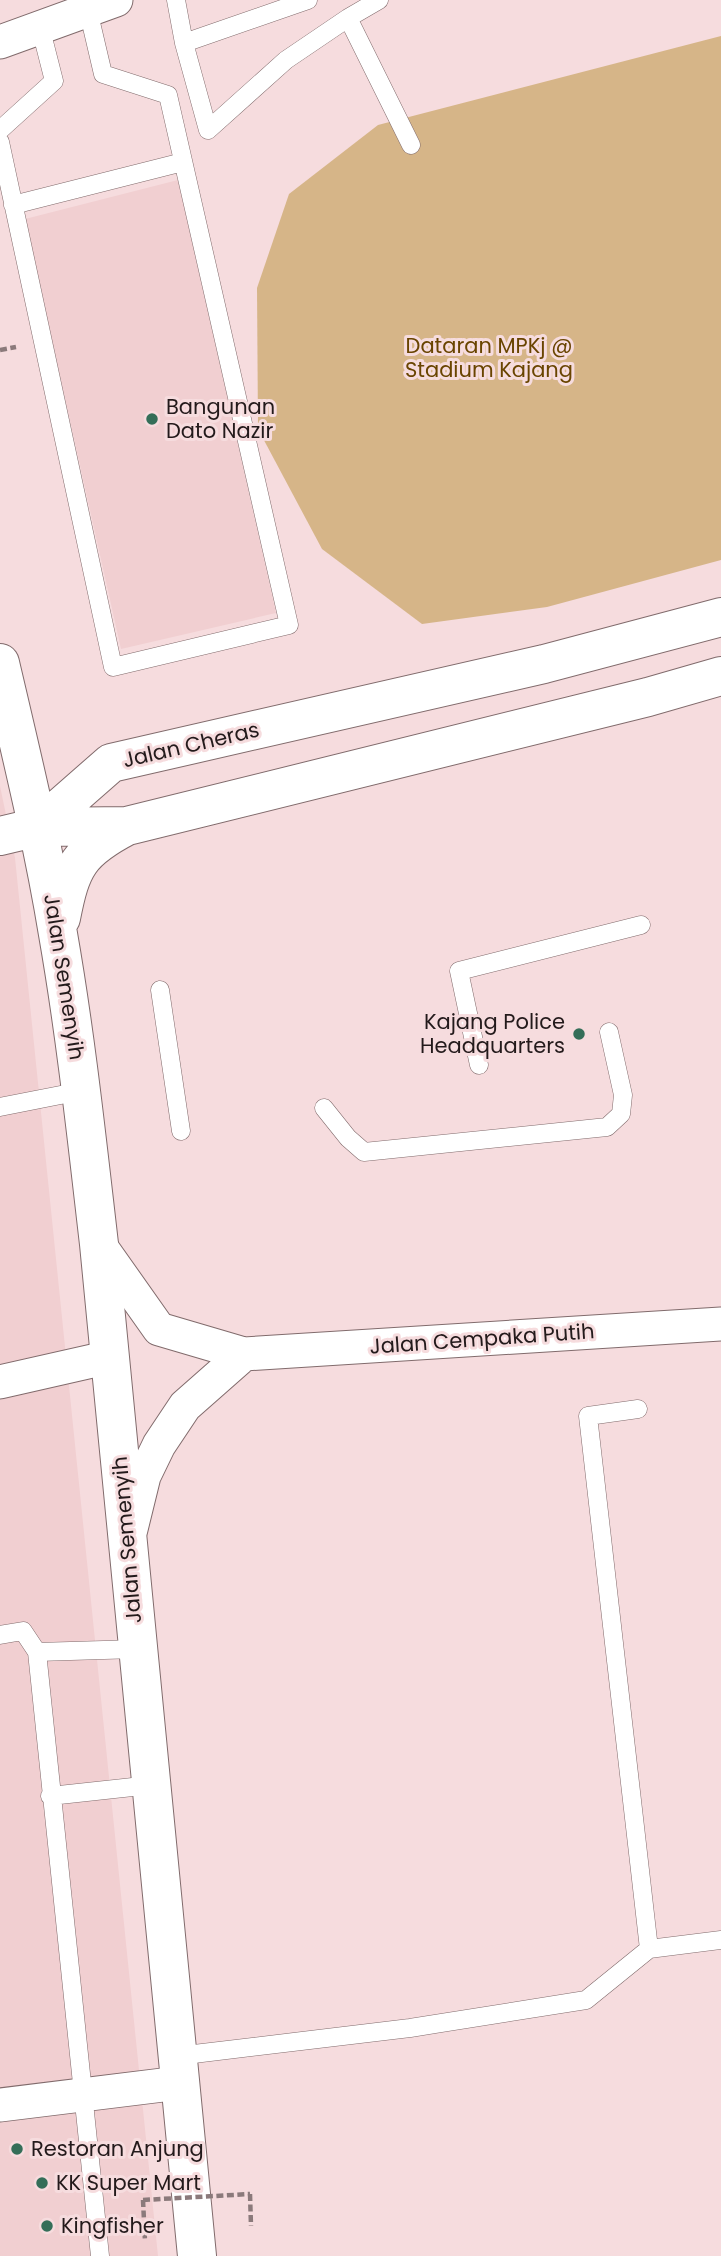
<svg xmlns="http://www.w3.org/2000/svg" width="721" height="2256" viewBox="0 0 721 2256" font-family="Poppins,sans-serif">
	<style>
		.built { fill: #f1cfd1 }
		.green { fill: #d6b588 }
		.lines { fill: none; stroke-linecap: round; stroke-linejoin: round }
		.lane-casing { stroke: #816b6c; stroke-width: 19 }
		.street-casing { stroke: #816b6c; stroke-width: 35 }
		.primary-casing { stroke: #816b6c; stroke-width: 40 }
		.path { stroke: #8b7a7b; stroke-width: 4.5; stroke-dasharray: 7 3.5; stroke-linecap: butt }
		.lane { stroke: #fff; stroke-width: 18 }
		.street { stroke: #fff; stroke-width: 33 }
		.primary { stroke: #fff; stroke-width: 38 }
		.path-bridge { stroke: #8b7a7b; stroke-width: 4.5; stroke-dasharray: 7 3.5; stroke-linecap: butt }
		.poi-dot { fill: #346e58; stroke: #f6dcde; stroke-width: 2.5 }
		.labels { text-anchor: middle; stroke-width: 6; stroke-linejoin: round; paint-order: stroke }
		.park-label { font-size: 21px; fill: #694400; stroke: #f6dcde }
		.poi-label { font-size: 21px; fill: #231a1b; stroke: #f6dcde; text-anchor: start }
		.street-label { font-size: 21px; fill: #231a1b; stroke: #f6dcde }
	</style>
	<rect width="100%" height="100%" fill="#f6dcde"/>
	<path class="built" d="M178,180L276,613L121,649L25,219Z
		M0,786L15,858L158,2256H0Z"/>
	<path class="green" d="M721,36V560L547,607L422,624L322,549L258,429L257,288L289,194L378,125Z"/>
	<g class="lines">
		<defs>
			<path id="lane" d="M176,0L184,43L208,130L286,60L348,18L379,0
				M348,18L411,145
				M184,43L308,0
				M0,130L54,81L40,26
				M0,142L113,667L289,625L168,95L103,74L88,10
				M13,205L183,162
				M160,990L181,1131
				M479,1065L459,971L641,925
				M0,1107L81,1091
				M324,1108L348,1138L364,1152L607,1127L621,1114L623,1095L609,1032
				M0,1635L23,1631L37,1652L100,2256
				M37,1652L137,1649
				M50,1796L151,1785
				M649,1949L721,1940
				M177,2056L410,2028L586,2000L649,1949L588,1416L638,1409"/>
			<path id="street" d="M0,42L116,0
				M99,1244L159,1329L244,1354L721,1324
				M0,1382L110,1357
				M131,1529L144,1476L159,1445L185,1406L244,1354
				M0,2105L179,2083"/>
			<path id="primary" d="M0,663C21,753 43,843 58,934C76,1037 87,1141 99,1244L197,2256
				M38,827L111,763L544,664L721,617
				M0,836L38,827L127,826L648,697L721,676
				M61,918C71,866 79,851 127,826"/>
		</defs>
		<use href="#lane" class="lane-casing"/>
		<use href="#street" class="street-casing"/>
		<use href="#primary" class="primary-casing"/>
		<path class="path" d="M0,350L16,347
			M250,2194L251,2226
			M143,2200L145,2241"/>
		<use href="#lane" class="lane"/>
		<use href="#street" class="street"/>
		<use href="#primary" class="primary"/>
		<path class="path-bridge" d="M143,2200L250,2194"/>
	</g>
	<g class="poi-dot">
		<circle cx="152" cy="419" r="7"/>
		<circle cx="579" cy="1034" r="7"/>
		<circle cx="17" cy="2149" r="7"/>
		<circle cx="42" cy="2183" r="7"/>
		<circle cx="47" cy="2226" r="7"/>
	</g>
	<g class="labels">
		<g class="park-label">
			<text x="489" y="353">Dataran MPKj @<tspan x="489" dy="24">Stadium Kajang</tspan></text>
		</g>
		<g class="poi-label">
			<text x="166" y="414">Bangunan<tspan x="166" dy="24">Dato Nazir</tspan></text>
			<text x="565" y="1029" text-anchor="end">Kajang Police<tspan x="565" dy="24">Headquarters</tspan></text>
			<text x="31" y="2156">Restoran Anjung</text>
			<text x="56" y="2190">KK Super Mart</text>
			<text x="61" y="2233">Kingfisher</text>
		</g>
		<g class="street-label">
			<text transform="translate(191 745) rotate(-13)" y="7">Jalan Cheras</text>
			<text transform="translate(64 977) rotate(81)" y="7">Jalan Semenyih</text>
			<text transform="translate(482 1339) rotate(-4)" y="7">Jalan Cempaka Putih</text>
			<text transform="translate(127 1540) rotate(-95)" y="7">Jalan Semenyih</text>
		</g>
	</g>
</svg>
